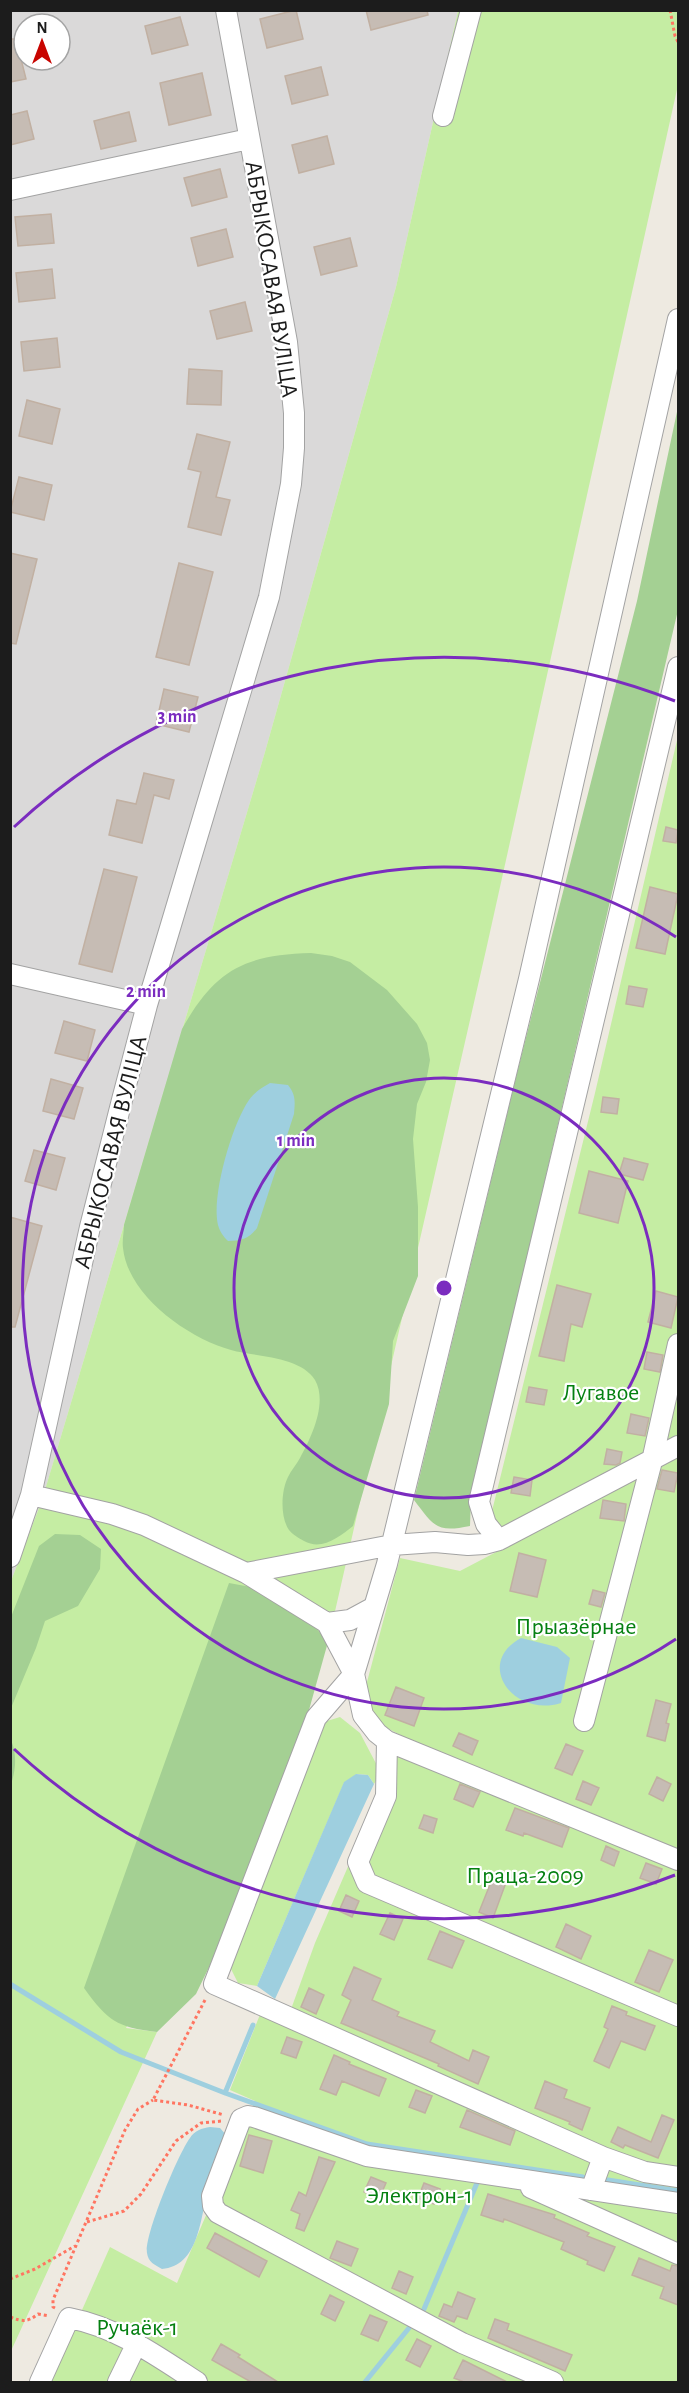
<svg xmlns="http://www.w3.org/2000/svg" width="689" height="2393" viewBox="0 0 689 2393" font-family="'Alegreya Sans',sans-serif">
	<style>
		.residential { fill: #dad9d9; fill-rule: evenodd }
		.grass { fill: #c5eda3 }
		.forest { fill: #a4d093 }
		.water { fill: #9ecfdf }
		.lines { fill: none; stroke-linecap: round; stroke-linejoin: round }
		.stream { stroke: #9ecfdf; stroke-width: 5 }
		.building { fill: #c6bcb4; stroke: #c1b0a2; stroke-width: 1.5 }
		.minor-casing { stroke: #a3a3a3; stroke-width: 22 }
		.path { stroke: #ff7561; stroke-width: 3; stroke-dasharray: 3 3; stroke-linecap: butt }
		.minor { stroke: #fff; stroke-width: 20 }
		.ring { fill: none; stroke: #7b2cbf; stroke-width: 3 }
		.labels { text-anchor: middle; stroke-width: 4.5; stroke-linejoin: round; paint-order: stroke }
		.street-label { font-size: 24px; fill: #1c1c1c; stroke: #fff }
		.park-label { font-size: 24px; fill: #058011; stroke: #fff }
		.centre { fill: #7b2cbf; stroke: #fff; stroke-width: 3 }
		.ring-label { font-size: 18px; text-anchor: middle; font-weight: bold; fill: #7b2cbf; stroke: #fff; stroke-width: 4.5; stroke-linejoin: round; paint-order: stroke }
	</style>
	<rect width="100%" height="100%" fill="#eeeae1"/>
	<path class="residential" d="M11,11H458L396,287L265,752L42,1500L11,1581ZM24,24H60V60H24Z"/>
	<path class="grass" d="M458,11H678V85L486,950L328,1642L126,2028L157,2032L11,2351V1581L42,1500L265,752L396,287Z
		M678,736V1439L505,1533L491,1515L595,1093Z
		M678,1457V2382H50L110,2247L177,2283L255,2101L230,2090L261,2012L286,2023L315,1943L404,1737L376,1722L363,1697L400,1558L460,1571Z
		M340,1717L360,1733L381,1773L374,1784L368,1775L357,1774L344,1783L257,1986L238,1983L230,1967L314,1742L327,1721Z"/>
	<path class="forest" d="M678,407V610L471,1497L470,1526C436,1533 434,1526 414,1500L517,1073L637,601Z
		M311,953L332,956L350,962L387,990L417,1024L427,1043L430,1060L426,1082L417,1104L413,1139L418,1207V1276L393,1341L389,1404L353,1526C339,1537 322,1551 304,1541C300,1539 292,1534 289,1530C280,1517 281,1491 288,1477C291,1470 297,1464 300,1458C311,1438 328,1403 315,1380C300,1356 256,1357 231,1350C188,1338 128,1296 123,1248C122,1241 124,1232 124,1225L182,1029C215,970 244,955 311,953Z
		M55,1534L80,1535L101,1549L100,1569L78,1606L45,1621L36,1648L11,1708V1617L39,1546Z
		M229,1583L256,1588L307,1618L328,1642L309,1710L213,1959L196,1994L157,2032C116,2027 108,2021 84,1988Z
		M11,1740C17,1754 16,1770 11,1784Z"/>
	<path class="water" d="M270,1083L288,1085C296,1095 295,1102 294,1114L257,1228C249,1239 241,1241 228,1241C223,1236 220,1232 218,1225C211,1197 232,1124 249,1100C255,1092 261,1088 270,1083Z
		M521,1638L557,1647L570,1658L561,1703C513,1718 474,1663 521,1638Z
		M356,1774L368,1775L374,1784L275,1999L257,1986L344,1782Z
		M210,2127L220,2128L227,2136C220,2155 213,2175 207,2194C200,2221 198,2266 162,2269C155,2265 148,2262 147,2253C144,2236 178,2154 190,2138C194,2131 202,2128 210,2127Z"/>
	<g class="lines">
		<path class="stream" d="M10,1984L121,2052L225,2093L367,2144L583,2177
			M225,2093L253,2025
			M608,2180L678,2191
			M424,2309L477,2183
			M365,2382L409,2328"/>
	</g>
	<path class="building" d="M296,10L303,39L267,48L260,19Z
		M366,10H427L428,15L371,30Z
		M180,17L188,45L152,54L145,26Z
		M10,39H16L26,79L10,82Z
		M321,67L328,95L292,104L285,76Z
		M202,73L211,115L169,125L160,83Z
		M27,111L34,139L10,145V115Z
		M129,112L136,141L101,149L94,121Z
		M327,136L334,164L299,173L292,145Z
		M220,169L227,197L192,206L184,178Z
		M51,214L54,243L18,246L15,217Z
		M226,229L233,257L198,266L191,238Z
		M350,238L357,266L321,275L314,247Z
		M52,269L55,298L19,302L16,273Z
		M245,302L252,331L217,339L210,311Z
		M57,338L60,367L24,371L21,342Z
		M189,369L222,371L221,405L187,404Z
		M27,400L60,409L52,444L19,436Z
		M197,434L230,442L216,497L230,500L221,535L188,527L201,472L188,469Z
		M19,477L52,485L44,520L10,512Z
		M10,553L37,559L16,644L10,643Z
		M179,563L213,572L189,665L156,657Z
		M164,689L198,697L189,732L156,724Z
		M144,773L174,780L169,799L154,795L142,843L109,835L117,800L136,804Z
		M666,827L678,830L676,843L663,841Z
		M104,869L137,877L112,972L79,964Z
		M650,887L678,894L665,954L636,948Z
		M629,986L647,989L643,1007L626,1004Z
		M64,1021L95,1030L87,1061L55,1053Z
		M51,1079L83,1088L74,1119L43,1111Z
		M603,1097L619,1099L617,1114L601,1112Z
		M34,1150L65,1158L56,1190L25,1181Z
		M624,1158L648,1164L643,1180L619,1174Z
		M589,1171L628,1181L618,1223L579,1213Z
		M10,1217L42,1226L15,1327H10Z
		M557,1285L591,1294L582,1327L571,1324L564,1361L539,1356Z
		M656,1291L678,1297L671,1328L648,1322Z
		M647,1352L663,1355L660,1372L644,1369Z
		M529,1387L547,1390L544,1405L526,1402Z
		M631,1414L649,1418L645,1436L627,1433Z
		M607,1449L622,1452L620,1463L616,1465L604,1464Z
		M662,1470L678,1473L674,1492L657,1489Z
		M514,1477L532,1480L530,1496L511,1493Z
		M603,1500L626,1504L624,1521L600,1518Z
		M519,1553L546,1560L537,1597L510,1591Z
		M593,1590L605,1593L601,1607L589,1604Z
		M396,1687L424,1698L414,1726L385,1715Z
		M656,1700L671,1704L666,1723L669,1724L665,1741L647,1736Z
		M459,1733L478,1741L472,1755L453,1746Z
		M566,1744L583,1751L572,1775L555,1768Z
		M657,1777L671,1784L663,1801L649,1794Z
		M583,1781L599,1788L591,1805L576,1799Z
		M460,1784L480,1792L473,1807L454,1799Z
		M515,1808L569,1828L562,1847L524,1833L523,1836L506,1830Z
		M424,1815L437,1819L433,1833L419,1828Z
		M606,1846L619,1852L614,1866L601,1860Z
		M646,1863L662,1869L656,1884L640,1878Z
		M495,1872L508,1877L493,1918L479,1912Z
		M346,1895L359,1901L352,1917L339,1911Z
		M390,1913L403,1919L394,1940L380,1934Z
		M566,1924L591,1936L581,1959L556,1947Z
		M440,1931L464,1941L452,1968L428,1959Z
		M649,1950L673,1960L659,1992L635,1982Z
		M354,1967L381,1979L372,2000L399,2012L397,2016L435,2031L430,2042L469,2061L473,2050L489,2057L478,2084L438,2066L439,2064L341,2023L351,2000L342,1995Z
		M309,1988L324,1995L316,2014L301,2007Z
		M612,2006L627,2012L626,2015L655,2026L645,2050L621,2041L609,2068L594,2061L608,2029L604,2027Z
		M287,2037L302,2042L296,2058L281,2053Z
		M334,2055L350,2062L349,2064L386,2079L379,2096L342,2081L336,2095L320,2089Z
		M545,2081L567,2090L564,2098L590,2108L582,2130L569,2124L570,2122L535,2108Z
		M416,2090L432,2096L425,2113L409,2107Z
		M467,2110L515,2131L510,2145L460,2127Z
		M662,2115L674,2120L658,2158L625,2145L623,2148L611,2142L618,2127L651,2142Z
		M249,2135L272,2141L263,2173L240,2166Z
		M319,2157L335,2162L304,2231L296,2228L300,2214L291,2210L299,2192L306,2196Z
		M371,2177L386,2183L379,2199L364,2192Z
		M424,2183L440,2189L434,2204L418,2198Z
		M488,2194L555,2215L554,2218L589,2233L587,2236L615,2247L604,2271L587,2264L588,2261L561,2249L564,2242L504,2219L503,2222L481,2215Z
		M215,2233L267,2261L259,2277L207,2248Z
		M337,2241L358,2249L351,2266L330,2258Z
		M639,2258L670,2271L672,2265L678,2266V2305L660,2298L664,2287L632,2275Z
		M399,2271L413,2277L406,2294L392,2288Z
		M458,2292L475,2299L467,2319L457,2316L454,2322L439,2316L444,2304L452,2307Z
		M330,2295L344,2302L335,2321L321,2314Z
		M370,2315L387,2322L378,2341L361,2334Z
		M495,2319L509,2324L507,2330L572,2355L565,2371L488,2338Z
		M417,2339L431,2346L420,2367L406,2360Z
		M221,2344L240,2355L238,2357L278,2382H251L212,2360Z
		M463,2360L507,2382H464L454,2378Z"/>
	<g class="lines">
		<defs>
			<path id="minor" d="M443,116L471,10
				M10,190L249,139
				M678,319L529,979L387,1564L354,1674L363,1715L377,1733L387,1741L678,1860
				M10,974L147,1005
				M31,1495L112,1514L144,1525L246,1573L392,1545L435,1542L468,1545L484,1544L499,1540L678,1446
				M499,1540L486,1524L479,1502L678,667
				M10,1557L31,1495L90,1227L122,1100L147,1005L269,597L291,484L294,448V413L287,342L226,10
				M246,1573L327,1623L354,1674L316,1718L214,1984L603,2157
				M327,1623L350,1620L374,1607
				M584,1721L652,1461L678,1344
				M387,1741L386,1796L358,1862L367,1883L678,2016
				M531,2188L678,2254
				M591,2190L603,2157L645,2172L678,2177
				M40,2382L69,2318C117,2327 157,2356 197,2382
				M118,2382L137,2343
				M553,2382L462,2343L218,2213L213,2206L212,2196L241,2119L248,2116L254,2117L367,2156L678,2203"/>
		</defs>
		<use href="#minor" class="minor-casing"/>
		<path class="path" d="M670,10L675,36L678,42
			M205,2000L153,2100L188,2105L224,2115
			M87,2222L124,2211L141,2194L176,2141L201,2123L222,2121
			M10,2279L35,2269L75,2246
			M55,2308L53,2307V2300L125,2130L138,2109L153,2100
			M10,2317C23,2322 28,2322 38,2314L49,2316"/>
		<use href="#minor" class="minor"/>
	</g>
	<g class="ring">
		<circle cx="444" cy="1288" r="210"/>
		<path d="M676 1639A421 421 0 1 1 676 937"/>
		<path d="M675 1875A631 631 0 0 1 14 1749M14 827A631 631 0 0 1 675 701"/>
	</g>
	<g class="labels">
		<g class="street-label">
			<text transform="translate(272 279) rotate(81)" y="8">АБРЫКОСАВАЯ ВУЛІЦА</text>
			<text transform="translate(110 1152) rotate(-76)" y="8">АБРЫКОСАВАЯ ВУЛІЦА</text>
		</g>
		<g class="park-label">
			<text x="601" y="1400">Лугавое</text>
			<text x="576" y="1634">Прыазёрнае</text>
			<text x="525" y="1883">Праца-2009</text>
			<text x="419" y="2203">Электрон-1</text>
			<text x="137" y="2335">Ручаёк-1</text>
		</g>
	</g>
	<circle cx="444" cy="1288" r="9" class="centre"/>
	<g class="ring-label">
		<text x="177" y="722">3 min</text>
		<text x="146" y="997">2 min</text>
		<text x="296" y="1146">1 min</text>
	</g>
	<rect width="689" height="2393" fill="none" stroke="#1c1c1c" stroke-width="24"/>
	<g transform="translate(42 42)"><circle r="28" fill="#ffffff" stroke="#a4a4a4" stroke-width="1.5"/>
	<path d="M0-4.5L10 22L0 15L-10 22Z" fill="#c80400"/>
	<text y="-9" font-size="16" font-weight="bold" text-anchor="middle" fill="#1c1c1c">N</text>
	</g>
</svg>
